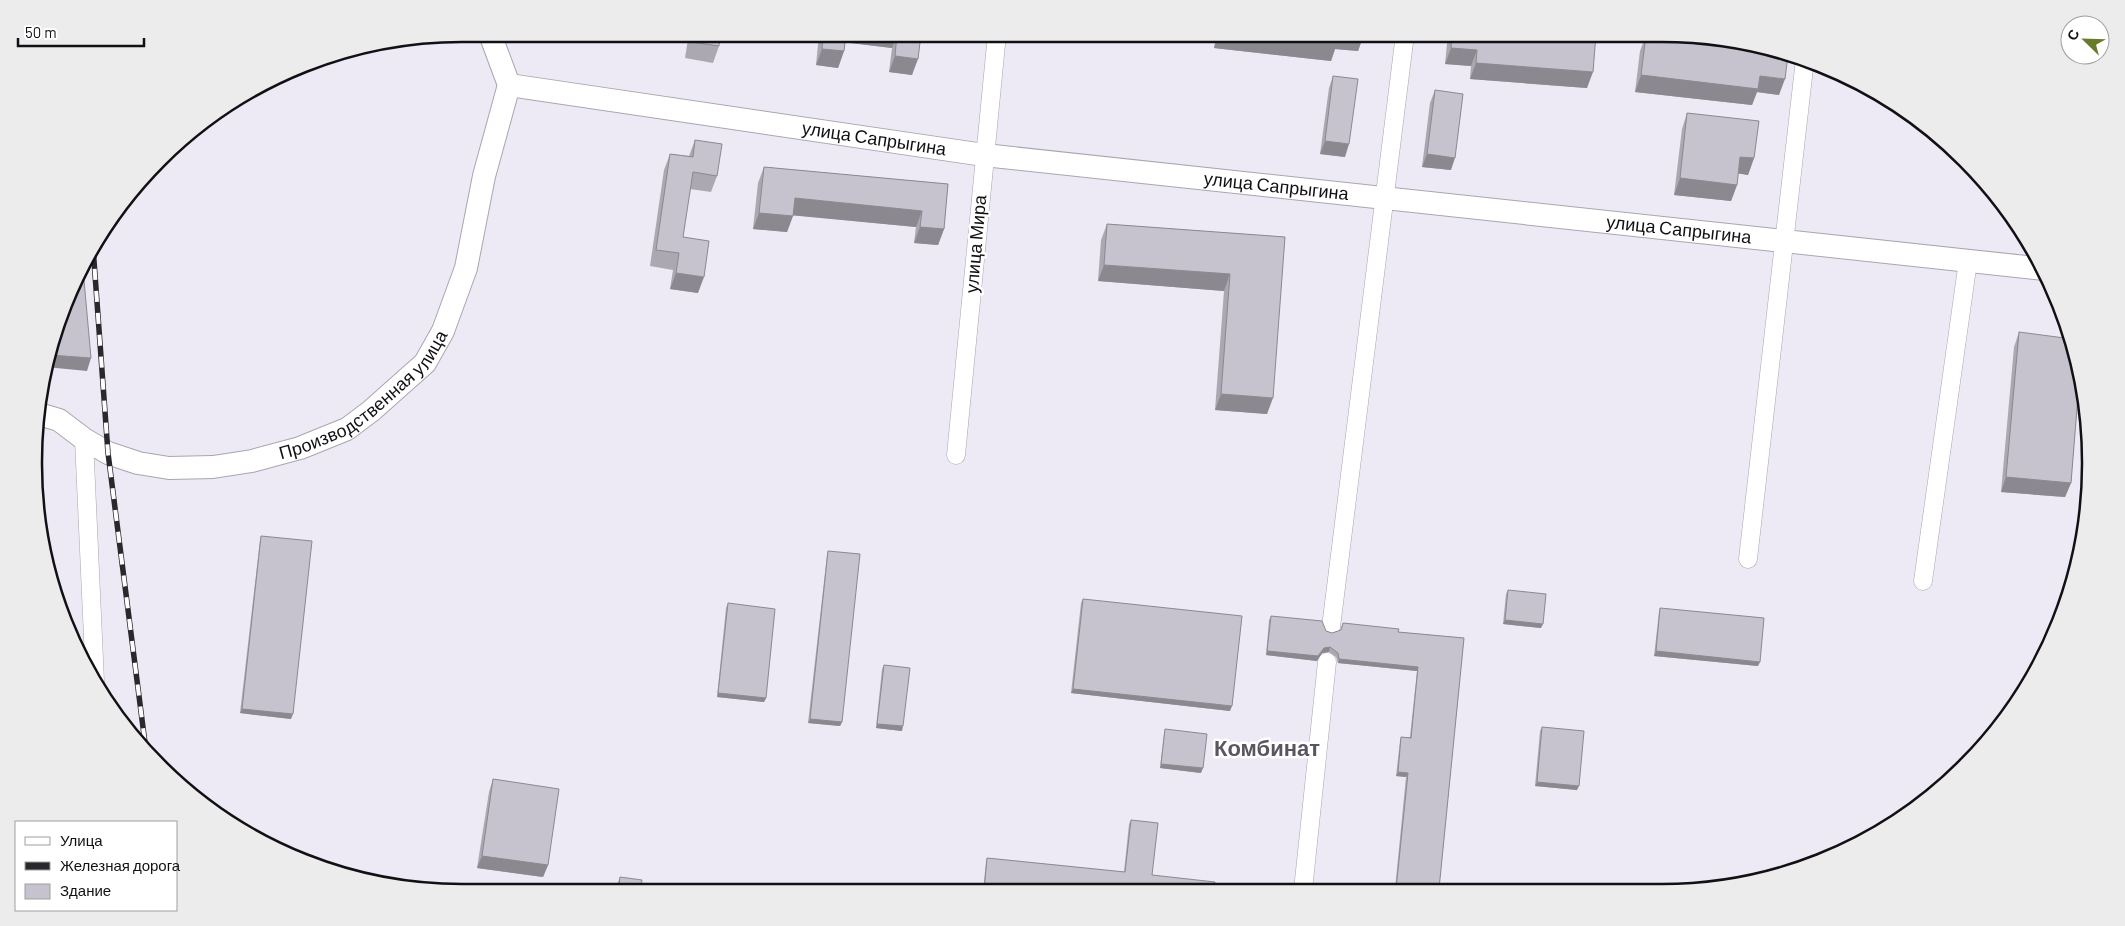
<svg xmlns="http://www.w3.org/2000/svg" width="2125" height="926" viewBox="0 0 2125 926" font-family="Barlow,sans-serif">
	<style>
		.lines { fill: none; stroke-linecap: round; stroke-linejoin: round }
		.minor-casing { stroke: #a9a6b0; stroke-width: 19 }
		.tertiary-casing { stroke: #a9a6b0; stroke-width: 24 }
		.minor { stroke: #fff; stroke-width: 18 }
		.tertiary { stroke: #fff; stroke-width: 22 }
		.rail-casing { stroke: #2a282d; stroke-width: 5.5 }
		.rail { stroke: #fff; stroke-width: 4; stroke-dasharray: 11; stroke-linecap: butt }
		.wall { fill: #aba8b1 }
		.shaded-wall { fill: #8b8890 }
		.building { fill: #c7c3ce; stroke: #8b8890 }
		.labels { text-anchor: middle; stroke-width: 5; stroke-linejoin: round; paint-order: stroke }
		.street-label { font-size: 18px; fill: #121014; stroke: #fff }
		.district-label { font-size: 22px; font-weight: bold; fill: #595660; stroke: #fff }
		.rim { fill: none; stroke: #121014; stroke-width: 2.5 }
	</style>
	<rect width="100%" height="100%" fill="#ede9f5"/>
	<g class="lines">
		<defs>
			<path id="minor" d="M84,439L95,682
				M956,455L997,34
				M1748,559L1805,59
				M1923,581L1968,261
				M1331,627L1405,34
				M1303,890L1327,662"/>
			<g id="tertiary">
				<path d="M490,34L509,85"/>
				<path id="s1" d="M509,85L984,155L2044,269"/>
				<path id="s2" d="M39,414L59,420L84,439L108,453L138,463L169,468L213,467L252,461L300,448L347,429L371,411L425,363L443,331L466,268L484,176L509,85"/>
			</g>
		</defs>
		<use href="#minor" class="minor-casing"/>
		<use href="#tertiary" class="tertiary-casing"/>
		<use href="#minor" class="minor"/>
		<use href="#tertiary" class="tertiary"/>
		<defs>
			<path id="rail" d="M93,247L108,453L145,743"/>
		</defs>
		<use href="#rail" class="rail-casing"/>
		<use href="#rail" class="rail"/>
	</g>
	<path class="wall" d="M665,34H720L719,46L713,63L685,58L688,39L665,35Z
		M819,34H921L912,75L889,72L892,48L845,42L844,51L838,68L816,65Z
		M1216,34H1364L1358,51L1335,49L1331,61L1214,48Z
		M1448,34H1596L1587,88L1470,79L1471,66L1445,64Z
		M1646,35L1779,95L1757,92L1752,105L1635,92L1640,51Z
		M1333,76L1345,157L1320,154L1329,88Z
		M1435,90L1451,170L1422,167L1430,103Z
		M1687,113L1754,158L1748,175L1738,173L1737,185L1731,201L1674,195L1682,129Z
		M695,140L717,176L711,192L690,189L683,237L698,293L670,289L673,270L650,266L664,170L670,154L689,156Z
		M764,167L948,184L944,229L938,245L914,243L916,227L793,215L787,232L753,229L758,183Z
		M1107,224L1285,237L1267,414L1215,410L1224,291L1098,281L1101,240Z
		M2019,332L2077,352L2081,378H2079L2071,483L2065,497L2001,492L2014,347Z
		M261,536L291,719L240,713L260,540Z
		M828,551L842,722L840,726L808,723L827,555Z
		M1508,590L1541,628L1503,624L1506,594Z
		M1083,599L1230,711L1071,693L1081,603Z
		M728,603L766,698L764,702L717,697L726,608Z
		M1660,608L1758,666L1654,656L1659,612Z
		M1271,616L1326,631L1332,633L1398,632L1464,638L1439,889H1395L1406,777L1396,776L1400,741L1401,737H1410L1417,671L1338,663L1336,657L1329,652L1322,653L1317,661L1266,655L1269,620Z
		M884,665L902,731L876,728L882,669Z
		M1542,727L1577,790L1535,786L1540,731Z
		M1165,729L1201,773L1160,768L1164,734Z
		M493,779L548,865L543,877L477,868L489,792Z
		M1131,820L1152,875L1214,890L983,891L986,862L987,858L1124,872L1129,824Z
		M620,877L640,892H616L617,885Z"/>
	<path class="shaded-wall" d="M844,34H897L892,48L841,42Z
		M1142,34H1156L1155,35Z
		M1219,34H1364L1358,51L1335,49L1331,61L1214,48Z
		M1451,48L1477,50L1471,66L1445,64Z
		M822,49L844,51L838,68L816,65Z
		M895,56L918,59L912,75L889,72Z
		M1476,63L1593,72L1587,88L1470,79Z
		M1641,75L1760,76L1785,79L1779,95L1757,92L1752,105L1635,92Z
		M1325,141L1349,144L1345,157L1320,154Z
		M1427,154L1455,158L1451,170L1422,167Z
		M1740,157L1754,158L1748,175L1735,173Z
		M1680,178L1737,185L1731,201L1674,195Z
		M795,198L922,211L916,227L789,215Z
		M1999,198L2003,202L2004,204L1997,203Z
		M759,213L793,216L787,232L753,229Z
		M920,227L944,229L938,245L914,243Z
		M1104,265L1230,274L1224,291L1098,281Z
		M676,273L704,277L698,293L670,289Z
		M51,355L91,358L87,371L46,367Z
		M1221,394L1273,398L1267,414L1215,410Z
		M2006,477L2071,483L2065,497L2001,492Z
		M1505,620L1543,624L1541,628L1503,624Z
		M1330,647L1329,652L1322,653L1317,661L1266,655L1267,651L1324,648Z
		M1656,651L1760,662L1758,666L1654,656Z
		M1339,659L1418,667L1417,671L1338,663Z
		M1073,689L1232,706L1230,711L1071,693Z
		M718,693L766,698L764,702L717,697Z
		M242,709L293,714L291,719L240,713Z
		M810,719L842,722L840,726L808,723Z
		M877,724L903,726L902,731L876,728Z
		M1161,764L1203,768L1201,773L1160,768Z
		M1398,772L1408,773L1406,777L1396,776Z
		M1537,782L1579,786L1577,790L1535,786Z
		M482,856L548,865L543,877L477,868Z"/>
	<path class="building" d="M692,34H720L719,46L691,42Z
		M823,34H846L844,51L822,49Z
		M897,34H921L918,59L895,56Z
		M1304,34H1340L1339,38Z
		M1452,34H1596L1593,72L1476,63L1477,50L1451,48Z
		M1646,35L1726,44L1788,55L1785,79L1760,76L1758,89L1641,75Z
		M1333,76L1358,79L1349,144L1325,141Z
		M1435,90L1463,94L1455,158L1427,154Z
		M1687,113L1759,121L1754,158L1740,157L1737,185L1680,178Z
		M695,140L722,144L717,176L693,172L683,237L709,241L704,277L676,273L679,253L656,250L670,154L693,157Z
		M764,167L948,184L944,229L920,227L922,211L795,198L793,216L759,213Z
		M1107,224L1285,237L1273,398L1221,394L1230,274L1104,265Z
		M83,269L91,358L51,355Z
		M2019,332L2072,339L2077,352L2080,371L2071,483L2006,477Z
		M261,536L312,541L293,714L242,709Z
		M828,551L860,554L842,722L810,719Z
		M1508,590L1546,594L1543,624L1505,620Z
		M1083,599L1242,616L1232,706L1073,689Z
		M728,603L775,609L766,698L718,693Z
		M1660,608L1764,618L1760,662L1656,651Z
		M1271,616L1322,621L1326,631L1332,633L1341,630L1343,623L1399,629L1398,632L1464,638L1439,889H1396L1408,773L1398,772L1401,737L1411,738L1418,667L1339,659L1338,653L1330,647L1324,648L1318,656L1267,651Z
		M884,665L910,668L903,726L877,724Z
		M1542,727L1584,731L1579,786L1537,782Z
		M1165,729L1207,734L1203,768L1161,764Z
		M493,779L559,789L548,865L482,856Z
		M1131,820L1158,823L1152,875L1215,882L1214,890L984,891L987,858L1125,872Z
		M620,877L642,880L640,892H618Z"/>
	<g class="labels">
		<g class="street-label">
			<text dy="6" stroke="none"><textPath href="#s1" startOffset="369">улица Сапрыгина</textPath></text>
			<text dy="6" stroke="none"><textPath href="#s1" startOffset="774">улица Сапрыгина</textPath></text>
			<text dy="6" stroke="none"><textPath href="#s1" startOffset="1179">улица Сапрыгина</textPath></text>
			<text transform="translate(976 244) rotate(-85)" y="6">улица Мира</text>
			<text dy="6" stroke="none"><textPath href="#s2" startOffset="360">Производственная улица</textPath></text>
		</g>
		<g class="district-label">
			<text x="1267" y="756">Комбинат</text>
		</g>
	</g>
	<path d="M0 0H2125V926H0ZM462 42H1662A420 420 0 0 1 2082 462V464A420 420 0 0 1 1662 884H462A420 420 0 0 1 42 464V462A420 420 0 0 1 462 42Z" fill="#ececec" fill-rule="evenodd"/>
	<path class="rim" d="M462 42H1662A420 420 0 0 1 2082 462V464A420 420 0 0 1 1662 884H462A420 420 0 0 1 42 464V462A420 420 0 0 1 462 42Z"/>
	<rect x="15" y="821" width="162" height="90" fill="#ffffff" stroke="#a09fa1"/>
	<rect x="25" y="837" width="25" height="8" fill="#ffffff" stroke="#a09fa1"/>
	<text x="60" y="846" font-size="15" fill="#121014">Улица</text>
	<rect x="25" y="862" width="25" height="8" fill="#2a282d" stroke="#a09fa1"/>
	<text x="60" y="871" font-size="15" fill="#121014">Железная дорога</text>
	<rect x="25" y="884" width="25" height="15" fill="#c7c3ce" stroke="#a09fa1"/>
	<text x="60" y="896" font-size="15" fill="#121014">Здание</text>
	<g transform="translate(2085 40) rotate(293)"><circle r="24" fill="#ffffff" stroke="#a09fa1"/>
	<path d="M0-4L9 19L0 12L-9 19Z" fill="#677b2b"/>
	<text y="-8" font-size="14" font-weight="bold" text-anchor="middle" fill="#121014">С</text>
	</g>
	<path d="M18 38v8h126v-8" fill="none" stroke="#121014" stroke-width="2.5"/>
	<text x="25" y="38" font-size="15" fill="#121014" stroke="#ffffff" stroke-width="4" paint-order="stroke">50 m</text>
</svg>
